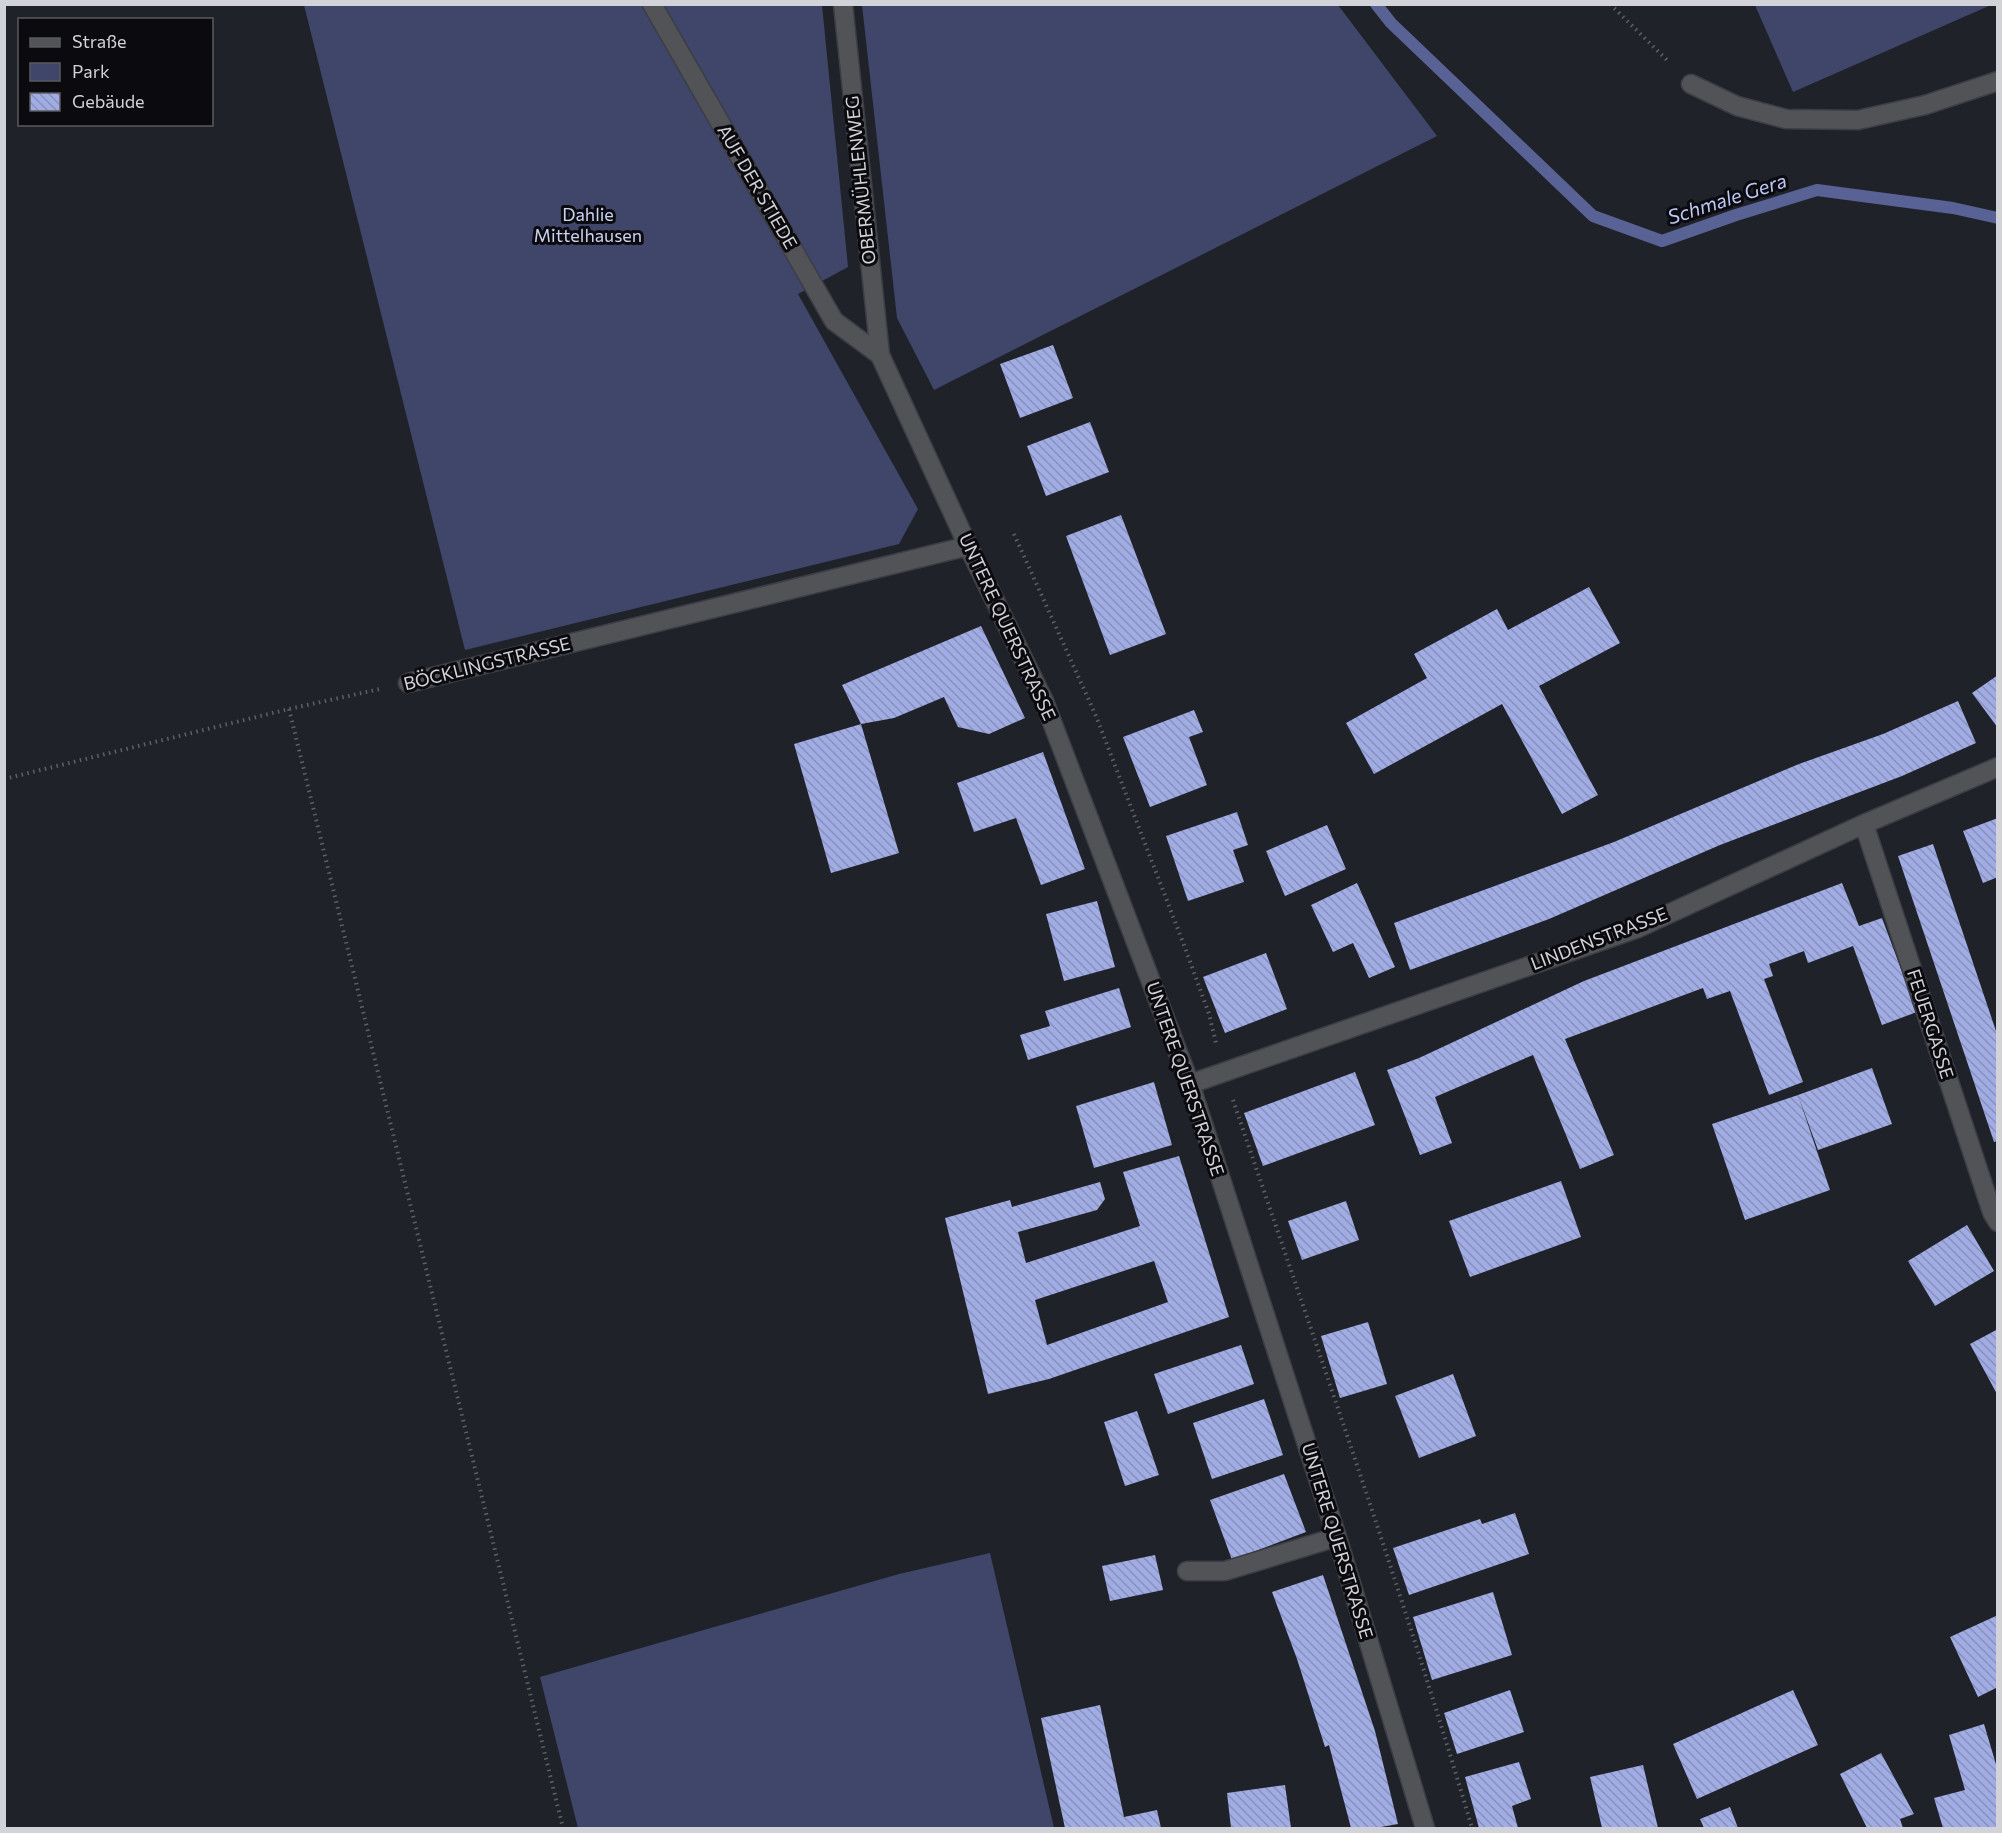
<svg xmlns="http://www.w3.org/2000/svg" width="2002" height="1833" viewBox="0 0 2002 1833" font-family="Commissioner,sans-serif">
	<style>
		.green { fill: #3f4669 }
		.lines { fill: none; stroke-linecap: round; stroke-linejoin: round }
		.stream { stroke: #586294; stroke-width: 12 }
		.building { fill: url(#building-back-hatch); fill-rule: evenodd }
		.minor-casing { stroke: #3c3e46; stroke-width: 21 }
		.path { stroke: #5e6067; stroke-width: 4; stroke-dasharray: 1.5 4.5; stroke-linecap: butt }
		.minor { stroke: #525357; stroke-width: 18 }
		.labels { text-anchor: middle; stroke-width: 6; stroke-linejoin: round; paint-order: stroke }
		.street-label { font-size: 18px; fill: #d1d3d8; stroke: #0b0b0f }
		.park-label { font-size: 18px; fill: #cbd3f2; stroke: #0b0b0f }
		.water-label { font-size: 20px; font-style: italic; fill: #bec8f7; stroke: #0b0b0f }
	</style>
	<defs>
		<pattern id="building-back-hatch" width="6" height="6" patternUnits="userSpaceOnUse" patternTransform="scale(1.5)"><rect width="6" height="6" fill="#a0ace3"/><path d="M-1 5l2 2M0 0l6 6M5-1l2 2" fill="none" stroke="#8891ba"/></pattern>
	</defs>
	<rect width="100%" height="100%" fill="#20222a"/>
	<path class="green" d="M304,5H822L848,267L798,294L918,509L899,544L465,650Z
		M862,5H1338L1437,136L934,390L897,318Z
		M1755,5H1991L1793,92Z
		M990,1553L1054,1828H578L540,1677L899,1574Z"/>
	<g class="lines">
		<path class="stream" d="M1376,4L1391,23L1593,216L1662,241L1736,215L1817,190L1953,208L1998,218"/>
	</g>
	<path class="building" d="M1053,345L1073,398L1020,418L1000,364Z
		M1090,422L1109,472L1046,496L1027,446Z
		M1121,515L1166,634L1110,655L1066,536Z
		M1589,587L1620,643L1539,686L1598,795L1562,814L1502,704L1374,774L1346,723L1427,678L1414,654L1497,609L1508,630Z
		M981,626L1025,718L989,734L958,727L944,697L894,718L861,724L842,685Z
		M1998,675V728L1972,693Z
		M1958,701L1976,743L1902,776L1720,845L1549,919L1410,970L1394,923L1614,842L1799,764L1883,734Z
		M1194,710L1203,732L1189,737L1207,785L1150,807L1123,737Z
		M861,724L899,853L831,873L794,744Z
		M1043,752L1085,869L1041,885L1016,818L974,832L957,783Z
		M1237,812L1248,845L1233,850L1244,882L1188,901L1166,836Z
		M1998,818V877L1983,883L1963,831Z
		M1327,825L1346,869L1285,896L1266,851Z
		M1933,844L1998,1037V1141L1994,1142L1898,856Z
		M1357,883L1395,967L1369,978L1353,943L1333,952L1311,905Z
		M1842,883L1859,926L1882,918L1917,1012L1882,1025L1853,946L1808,963L1804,951L1769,964L1773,976L1764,979L1803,1082L1769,1095L1730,991L1707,999L1703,988L1565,1039L1614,1155L1580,1169L1533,1055L1435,1097L1452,1143L1420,1155L1387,1070L1419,1058L1584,981Z
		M1097,901L1115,967L1064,981L1046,914Z
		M1266,953L1287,1009L1225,1033L1203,977Z
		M1119,988L1131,1027L1028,1060L1020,1035L1050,1026L1045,1011Z
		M1872,1068L1892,1124L1818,1150L1798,1095Z
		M1355,1072L1375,1125L1263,1166L1244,1113Z
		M1154,1082L1172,1145L1094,1168L1076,1106Z
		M1798,1095L1830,1190L1745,1220L1712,1124Z
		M1179,1156L1229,1317L1049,1379L988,1394L945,1218L1010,1200L1012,1207L1100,1182L1105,1199L1097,1210L1018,1232L1026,1263L1140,1226L1123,1172ZM1154,1261L1168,1302L1047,1345L1035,1300Z
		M1561,1181L1581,1237L1470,1277L1449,1221Z
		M1346,1201L1359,1240L1302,1260L1288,1221Z
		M1967,1225L1994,1271L1935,1306L1908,1261Z
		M1368,1322L1387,1384L1340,1398L1321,1336Z
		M1998,1329V1396L1970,1344Z
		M1241,1345L1254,1384L1168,1414L1154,1374Z
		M1453,1374L1476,1436L1419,1458L1395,1396Z
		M1264,1399L1283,1455L1212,1479L1193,1423Z
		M1137,1411L1159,1475L1125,1486L1104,1422Z
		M1284,1474L1306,1532L1232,1560L1210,1500Z
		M1515,1513L1529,1554L1409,1595L1393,1548L1480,1519L1482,1524Z
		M1155,1555L1163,1590L1110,1601L1102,1566Z
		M1323,1575L1375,1731L1398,1824L1375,1828H1351L1329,1745L1325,1747L1297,1659L1272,1592Z
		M1493,1592L1512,1655L1432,1680L1413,1617Z
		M1998,1615V1687L1978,1697L1950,1637Z
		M1510,1690L1524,1732L1457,1754L1444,1713Z
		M1793,1690L1818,1745L1697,1799L1673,1744Z
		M1100,1705L1124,1817L1157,1810L1161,1828H1065L1041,1718Z
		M1984,1724L1998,1771V1828H1943L1934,1798L1965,1790L1949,1735Z
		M1881,1753L1914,1814L1900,1819L1903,1828H1867L1840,1774Z
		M1519,1762L1531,1799L1512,1806L1518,1828H1479L1465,1777Z
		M1643,1765L1658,1828H1602L1590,1777Z
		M1285,1785L1291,1828H1231L1227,1793Z
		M1730,1807L1738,1828H1704L1700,1819Z"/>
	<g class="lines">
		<defs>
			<path id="minor" d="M652,4L834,321L880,355
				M843,4L880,355L968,546L1044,701L1190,1084L1337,1537L1425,1828
				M1691,84L1737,106L1786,119L1858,120L1925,105L1998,81
				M408,683L968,546
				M1864,824L1992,1212L1998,1222
				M1190,1084L1638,928L1864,824L1998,767
				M1187,1571H1225L1337,1537"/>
		</defs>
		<use href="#minor" class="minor-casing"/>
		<path class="path" d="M1610,4L1669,62
			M1014,534L1096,716L1184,945L1209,1014L1216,1043
			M289,709L563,1828
			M4,779L289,709L380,689
			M1233,1100C1315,1342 1400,1583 1472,1828"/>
		<use href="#minor" class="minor"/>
	</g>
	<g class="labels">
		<g class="street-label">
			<text transform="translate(861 180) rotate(-96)" y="6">OBERMÜHLENWEG</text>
			<text transform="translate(757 187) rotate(60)" y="6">AUF DER STIEDE</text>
			<text transform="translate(1007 627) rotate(65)" y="6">UNTERE QUERSTRASSE</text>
			<text transform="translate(487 664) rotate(-14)" y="6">BÖCKLINGSTRASSE</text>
			<text transform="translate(1599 939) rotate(-21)" y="6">LINDENSTRASSE</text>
			<text transform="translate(1930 1024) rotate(72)" y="6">FEUERGASSE</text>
			<text transform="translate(1185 1079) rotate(71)" y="6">UNTERE QUERSTRASSE</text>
			<text transform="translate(1337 1541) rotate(73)" y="6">UNTERE QUERSTRASSE</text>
		</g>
		<g class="park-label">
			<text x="588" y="221">Dahlie<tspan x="588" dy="21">Mittelhausen</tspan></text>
		</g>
		<g class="water-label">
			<text transform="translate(1727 199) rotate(-18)" y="7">Schmale Gera</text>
		</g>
	</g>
	<rect width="2002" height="1833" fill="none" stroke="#d1d3d8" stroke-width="12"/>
	<rect x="18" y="18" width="195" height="108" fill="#0b0b0f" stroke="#5a5b5f" stroke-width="1.5"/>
	<rect x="30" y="38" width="30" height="9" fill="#525357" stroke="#5a5b5f" stroke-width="1.5"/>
	<text x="72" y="48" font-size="18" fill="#d1d3d8">Straße</text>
	<rect x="30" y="63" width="30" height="18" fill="#3f4669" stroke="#5a5b5f" stroke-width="1.5"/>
	<text x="72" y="78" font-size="18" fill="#d1d3d8">Park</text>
	<rect x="30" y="93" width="30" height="18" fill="url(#building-back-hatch)" stroke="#5a5b5f" stroke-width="1.5"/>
	<text x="72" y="108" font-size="18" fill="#d1d3d8">Gebäude</text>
</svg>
